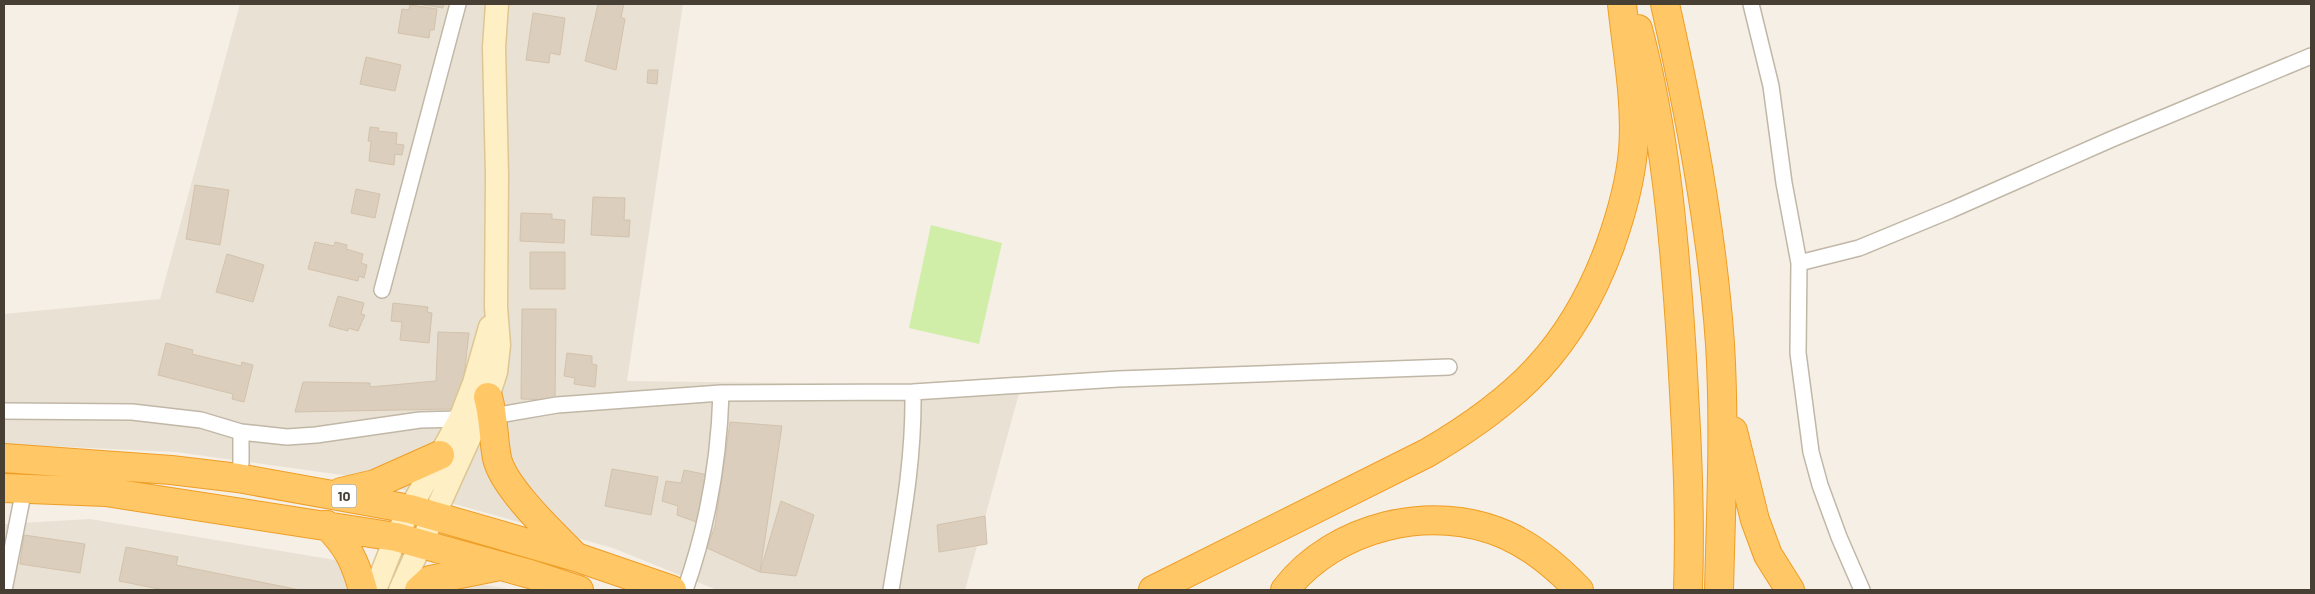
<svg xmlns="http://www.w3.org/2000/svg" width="2315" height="594" viewBox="0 0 2315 594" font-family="Barlow,sans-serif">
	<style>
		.residential { fill: #e9e1d3 }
		.green { fill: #d1eea9 }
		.building { fill: #dbcebc; stroke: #d3c2ac }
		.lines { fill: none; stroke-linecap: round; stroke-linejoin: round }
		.street-casing { stroke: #c1b7a7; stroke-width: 18 }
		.secondary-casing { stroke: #ddc692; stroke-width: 25 }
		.highway-casing { stroke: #ef9e25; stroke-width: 30 }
		.street { stroke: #fff; stroke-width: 15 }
		.secondary { stroke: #ffefc5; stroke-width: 22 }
		.highway { stroke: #ffc766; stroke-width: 28 }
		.labels { text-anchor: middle; stroke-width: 4; stroke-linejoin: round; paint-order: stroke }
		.shield { fill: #fff; stroke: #7f7971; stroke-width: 1 }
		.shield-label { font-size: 14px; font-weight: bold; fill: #483f34 }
	</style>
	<rect width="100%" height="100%" fill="#f5efe5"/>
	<path class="residential" d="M240,4H683L627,381L1021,386L965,590H717L613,548L357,477L176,452L4,444V314L160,299Z
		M90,519L509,589L512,590H4V524Z"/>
	<path class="green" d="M931,225L1002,243L979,344L909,328Z"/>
	<path class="building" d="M417,4H444L443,8Z
		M598,4H624L621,17L625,19L616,70L585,61Z
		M410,5L437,9L434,30H430L429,38L398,33L402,9L409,10Z
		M533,13L565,18L560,55L550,53L549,63L526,60Z
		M366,57L401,65L395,91L360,84Z
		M648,70H658L657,84L647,83Z
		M370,127L379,128L378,131L397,133L396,144L404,145L402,155L395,154L394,165L369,161L371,141H368Z
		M195,185L229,190L220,245L186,239Z
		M356,189L380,194L375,218L351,213Z
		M593,197L625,198L624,220H630L629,237L591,235Z
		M521,213L552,214V219L565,220L564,243L520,241Z
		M315,242L334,246L335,242L347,245L346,249L363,254L361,263L367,265L364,278L359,276L358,281L308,269Z
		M530,252H565V289H530Z
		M227,254L264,265L253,302L216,292Z
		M338,296L364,303L361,314L365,315L358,331L348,328V331L329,326Z
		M393,303L428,307L427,312L432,313L429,343L400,340L402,322L391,321Z
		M522,309H556L555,400L521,399Z
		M438,332L469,333L463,385L451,409L295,412L303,382L370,383V387L436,381Z
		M166,343L193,350L192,354L241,366L242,362L253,365L244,402L232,399L233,394L158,375Z
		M567,353L592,356V364L597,365L595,387L574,384L575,378L564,376Z
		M730,422L782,426L760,572L707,548L715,526Z
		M612,469L658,477L651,515L605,506Z
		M684,470L708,475L699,523L677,515L678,506L662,501L666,481L681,483Z
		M781,501L814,515L796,576L760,572Z
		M985,516L987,544L939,552L937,525Z
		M24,535L85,544L80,573L20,564Z
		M126,547L178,557L176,565L300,590H164L119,581Z"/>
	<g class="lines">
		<defs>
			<path id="street" d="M1751,4L1771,86L1784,183L1799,263L1798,353L1811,452L1820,485L1839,537L1862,590
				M1799,263L1859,248L1951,210L2112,139L2311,56
				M382,290L458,4
				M4,411L132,412L201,420L241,432L287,437L316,435L420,420L460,419
				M493,416L557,405L721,393L913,392L1118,379L1449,367
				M238,478L241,463V432
				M4,590L24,489
				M685,590C708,525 719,462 721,393
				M891,590C902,522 914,462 913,392"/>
			<path id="secondary" d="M375,590L396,537L410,509L460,419L474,383L490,327
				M400,590L488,397L496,372L499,345L496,307L497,175L494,47L497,4"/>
			<path id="highway" d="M1665,4C1690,115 1712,230 1720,344C1725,426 1721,508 1719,590
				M1638,29C1665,131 1674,236 1681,340C1686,423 1691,507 1688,590
				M488,397C494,417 493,438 497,458C503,487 553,534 575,556
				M1733,431L1755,520L1768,555L1790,590
				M4,458L171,470L238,478L410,509L576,557L672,590
				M4,488L106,492L396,537L530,574L579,590
				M341,492L375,484L440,455
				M327,525C348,547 355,561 363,590
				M419,590L430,580L495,567
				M1153,590L1427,453C1518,400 1573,347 1610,246C1621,215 1630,184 1633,151C1637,103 1627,52 1622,4
				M1285,590C1334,526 1433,502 1506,535C1533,547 1559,569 1579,590"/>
		</defs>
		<use href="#street" class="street-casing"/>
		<use href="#secondary" class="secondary-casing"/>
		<use href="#highway" class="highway-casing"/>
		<use href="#street" class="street"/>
		<use href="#secondary" class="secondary"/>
		<use href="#highway" class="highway"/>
	</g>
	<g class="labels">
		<rect class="shield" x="331.5" y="484.5" width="25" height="23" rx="4"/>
		<g class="shield-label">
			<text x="344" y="501">10</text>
		</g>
	</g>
	<rect width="2315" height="594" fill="none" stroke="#483f34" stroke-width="10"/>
</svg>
